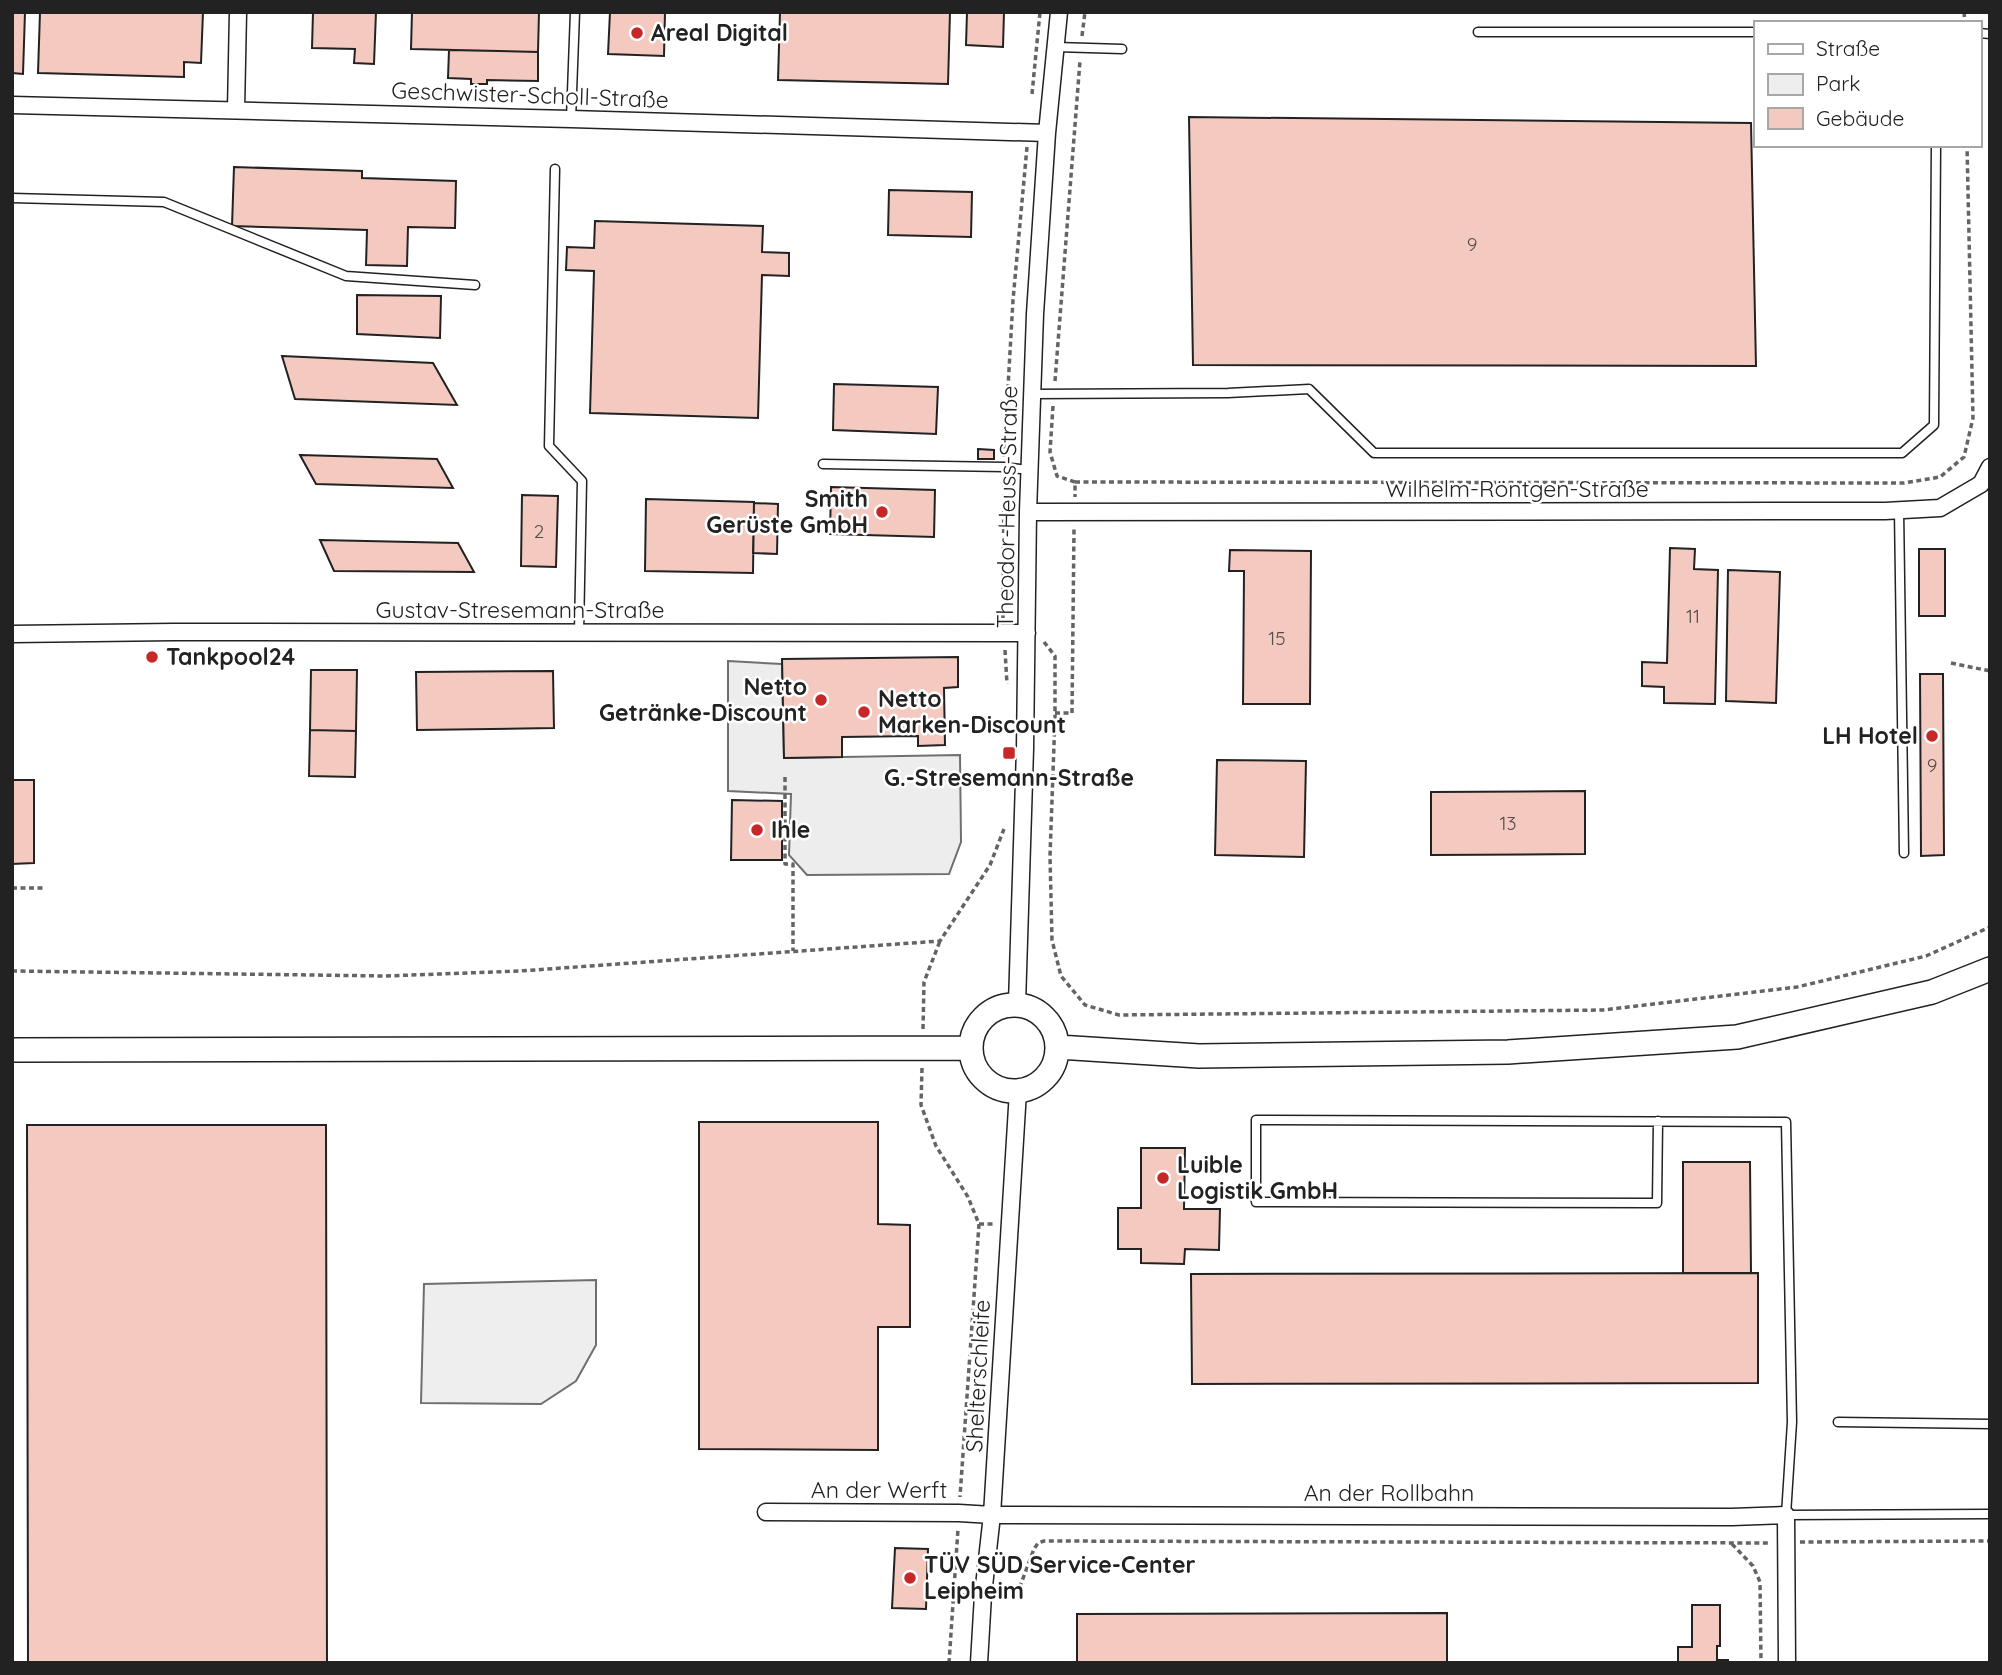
<svg xmlns="http://www.w3.org/2000/svg" width="2002" height="1675" viewBox="0 0 2002 1675" font-family="Quicksand,sans-serif">
	<style>
		.green { fill: #eee; stroke: #6f6f6f; stroke-width: 2 }
		.parking { fill: #ededed; stroke: #6f6f6f; stroke-width: 2 }
		.building { fill: #f3c9c0; stroke: #222; stroke-width: 2 }
		.lines { fill: none; stroke-linecap: round; stroke-linejoin: round }
		.service-casing { stroke: #222; stroke-width: 11 }
		.minor-casing { stroke: #222; stroke-width: 19 }
		.secondary-casing { stroke: #222; stroke-width: 26 }
		.path { stroke: #646464; stroke-width: 3.5; stroke-dasharray: 5 3.5; stroke-linecap: butt }
		.service { stroke: #fff; stroke-width: 8 }
		.minor { stroke: #fff; stroke-width: 16 }
		.secondary { stroke: #fff; stroke-width: 23 }
		.poi-dot { fill: #c62828; stroke: #fff; stroke-width: 2.5 }
		.labels { text-anchor: middle; stroke-width: 5; stroke-linejoin: round; paint-order: stroke }
		.number-label { font-size: 19px; fill: #564c4a }
		.poi-label { font-size: 23px; font-weight: bold; fill: #222; stroke: #fff; text-anchor: start }
		.street-label { font-size: 23px; fill: #222; stroke: #fff }
	</style>
	<rect width="100%" height="100%" fill="#fff"/>
	<path class="green" d="M596,1280V1345L576,1381L541,1404L421,1403L424,1284Z"/>
	<path class="parking" d="M728,661L782,664L784,758L960,755L961,842L949,874L807,875L789,855L791,794L728,791Z"/>
	<path class="building" d="M12,12H25L23,74L12,73Z
		M40,12H203L201,63L184,62V77L38,73Z
		M313,12H376L374,64L354,63L355,49L312,48Z
		M412,12H539L538,52L411,49Z
		M610,12H665L664,56L608,54Z
		M780,12H950L948,84L778,80Z
		M967,12H1004L1003,47L966,45Z
		M449,50L538,52V81L487,80V84H471V79L448,78Z
		M1189,117L1751,123L1756,366L1193,365Z
		M234,167L362,171V178L456,181L455,228L408,227L407,266L366,265L367,230L232,226Z
		M889,190L972,192L971,237L888,235Z
		M595,221L763,226L762,252L789,253V276L762,275L758,418L590,413L594,271L566,270L567,247L594,248Z
		M357,295L441,296L440,338L357,334Z
		M282,356L433,363L457,405L295,399Z
		M834,384L938,387L936,434L833,430Z
		M978,449L994,450V459H978Z
		M300,455L437,459L453,488L316,484Z
		M831,487L935,490L934,537L830,534Z
		M522,495L558,496L556,567L521,566Z
		M646,499L754,502L753,573L645,571Z
		M754,503L778,504L777,554L753,553Z
		M320,540L458,543L474,572L334,571Z
		M1670,548L1695,549L1694,569L1718,570L1715,704L1664,703V687L1642,686V662L1667,663Z
		M1919,549H1945V616H1919Z
		M1230,550L1311,551L1310,704H1243L1244,571H1229Z
		M1728,570L1780,572L1776,703L1726,701Z
		M958,657V687L944,688L945,745L918,746V736L842,737V757L784,758L782,659Z
		M311,670H357L356,731L310,730Z
		M553,671L554,728L417,730L416,672Z
		M1920,674H1943L1944,855L1921,856Z
		M310,730L356,731L355,777L309,776Z
		M1217,760L1306,761L1304,857L1215,855Z
		M12,780H34V863L12,864Z
		M1585,791V854L1431,855V792Z
		M732,800L782,801V860H731Z
		M699,1122H878V1224L910,1225V1327H878V1450L699,1449Z
		M27,1125H326L327,1663H28Z
		M1141,1148H1185L1184,1209H1220L1219,1250L1185,1249L1184,1264L1141,1263V1249H1118V1208H1141Z
		M1683,1162H1750L1751,1273H1683Z
		M1758,1273V1383L1192,1384L1191,1274Z
		M895,1548L928,1549L926,1609L892,1608Z
		M1692,1605H1720V1646H1717V1660H1728V1663H1678V1647H1692Z
		M1447,1613V1663H1077V1614Z"/>
	<g class="lines">
		<defs>
			<path id="service" d="M1478,32H1755
				M1979,33L1990,34
				M1056,47L1122,49
				M571,119L575,12
				M555,169L549,446L582,481L579,632
				M12,198L164,202L346,276L475,285
				M1032,394L1228,393L1309,389L1374,453H1902L1934,425L1936,145
				M823,464L1004,467L1029,470
				M1899,510L1904,853
				M1658,1121L1657,1203L1256,1202V1120L1786,1122L1792,1422L1786,1515L1990,1514
				M1838,1422L1990,1424"/>
			<path id="minor" d="M12,105L571,119L1047,133
				M236,110L238,12
				M1028,512L1885,511L1940,508L1981,484L1990,467
				M12,634L174,632L1027,633
				M1017,1004L1025,749L1028,512L1035,314L1047,133L1059,12
				M766,1512L959,1513L992,1515L1732,1517L1786,1515L1787,1663
				M979,1663L983,1595L992,1515L1018,1091"/>
			<path id="secondary" d="M971 1048a43 43 0 1 1 86 0a43 43 0 1 1-86 0Z
				M1058,1047L1199,1056L1508,1052L1737,1037L1932,992L1990,969
				M12,1050L970,1048"/>
		</defs>
		<use href="#service" class="service-casing"/>
		<use href="#minor" class="minor-casing"/>
		<use href="#secondary" class="secondary-casing"/>
		<path class="path" d="M1964,12L1965,23
			M1082,36L1085,12
			M1032,94L1040,12
			M1055,381L1080,61
			M1053,406L1050,452L1057,476L1075,482V497
			M1004,457L1013,300L1027,147
			M1075,482L1904,483L1940,477L1964,457L1973,418L1967,145
			M1003,618L1004,478
			M1044,642L1055,656V717L1050,856L1052,940L1061,976L1085,1005L1119,1015L1603,1010L1797,987L1926,956L1990,927
			M1005,650L1007,684
			M1951,663L1990,671
			M1055,713H1072L1074,529
			M785,777V864H793V951
			M952,780H1009
			M12,888H46
			M12,971L385,976L520,971L940,941L990,865L1004,829
			M923,1029L924,982L940,941
			M922,1068L921,1105L936,1146L968,1197L979,1224L960,1497
			M979,1224H994
			M1800,1542L1990,1541
			M1732,1544L1753,1566L1760,1582L1761,1663
			M954,1595H969
			M998,1596H1012L1019,1589L1034,1549L1038,1543L1044,1541L1771,1543
			M949,1663L958,1529"/>
		<use href="#service" class="service"/>
		<use href="#minor" class="minor"/>
		<use href="#secondary" class="secondary"/>
	</g>
	<g class="poi-dot">
		<circle cx="637" cy="33" r="7"/>
		<circle cx="882" cy="512" r="7"/>
		<circle cx="152" cy="657" r="7"/>
		<circle cx="821" cy="700" r="7"/>
		<circle cx="864" cy="712" r="7"/>
		<circle cx="1932" cy="736" r="7"/>
		<rect x="1002" y="746" width="14" height="14" rx="3.5"/>
		<circle cx="757" cy="830" r="7"/>
		<circle cx="1163" cy="1178" r="7"/>
		<circle cx="910" cy="1578" r="7"/>
	</g>
	<g class="labels">
		<g class="number-label">
			<text x="1472" y="251">9</text>
			<text x="539" y="538">2</text>
			<text x="1693" y="623">11</text>
			<text x="1277" y="645">15</text>
			<text x="1932" y="772">9</text>
			<text x="1508" y="830">13</text>
		</g>
		<g class="poi-label">
			<text x="651" y="41">Areal Digital</text>
			<text x="868" y="507" text-anchor="end">Smith<tspan x="868" dy="26">Gerüste GmbH</tspan></text>
			<text x="166" y="665">Tankpool24</text>
			<text x="807" y="695" text-anchor="end">Netto<tspan x="807" dy="26">Getränke-Discount</tspan></text>
			<text x="878" y="707">Netto<tspan x="878" dy="26">Marken-Discount</tspan></text>
			<text x="1918" y="744" text-anchor="end">LH Hotel</text>
			<text x="1009" y="786" text-anchor="middle">G.-Stresemann-Straße</text>
			<text x="771" y="838">Ihle</text>
			<text x="1177" y="1173">Luible<tspan x="1177" dy="26">Logistik GmbH</tspan></text>
			<text x="924" y="1573">TÜV SÜD Service-Center<tspan x="924" dy="26">Leipheim</tspan></text>
		</g>
		<g class="street-label">
			<text transform="translate(530 95) rotate(2)" y="8">Geschwister-Scholl-Straße</text>
			<text x="1517" y="497">Wilhelm-Röntgen-Straße</text>
			<text transform="translate(1007 507) rotate(-89)" y="8">Theodor-Heuss-Straße</text>
			<text x="520" y="618">Gustav-Stresemann-Straße</text>
			<text transform="translate(978 1376) rotate(-87)" y="8">Shelterschleife</text>
			<text x="879" y="1498">An der Werft</text>
			<text x="1389" y="1501">An der Rollbahn</text>
		</g>
	</g>
	<rect width="2002" height="1675" fill="none" stroke="#222222" stroke-width="28"/>
	<rect x="1754" y="21" width="228" height="126" fill="#ffffff" stroke="#a7a7a7" stroke-width="2"/>
	<rect x="1768" y="44" width="35" height="10" fill="#ffffff" stroke="#a7a7a7" stroke-width="2"/>
	<text x="1816" y="56" font-size="21" fill="#222222">Straße</text>
	<rect x="1768" y="74" width="35" height="21" fill="#eeeeee" stroke="#a7a7a7" stroke-width="2"/>
	<text x="1816" y="91" font-size="21" fill="#222222">Park</text>
	<rect x="1768" y="108" width="35" height="21" fill="#f3c9c0" stroke="#a7a7a7" stroke-width="2"/>
	<text x="1816" y="126" font-size="21" fill="#222222">Gebäude</text>
</svg>
